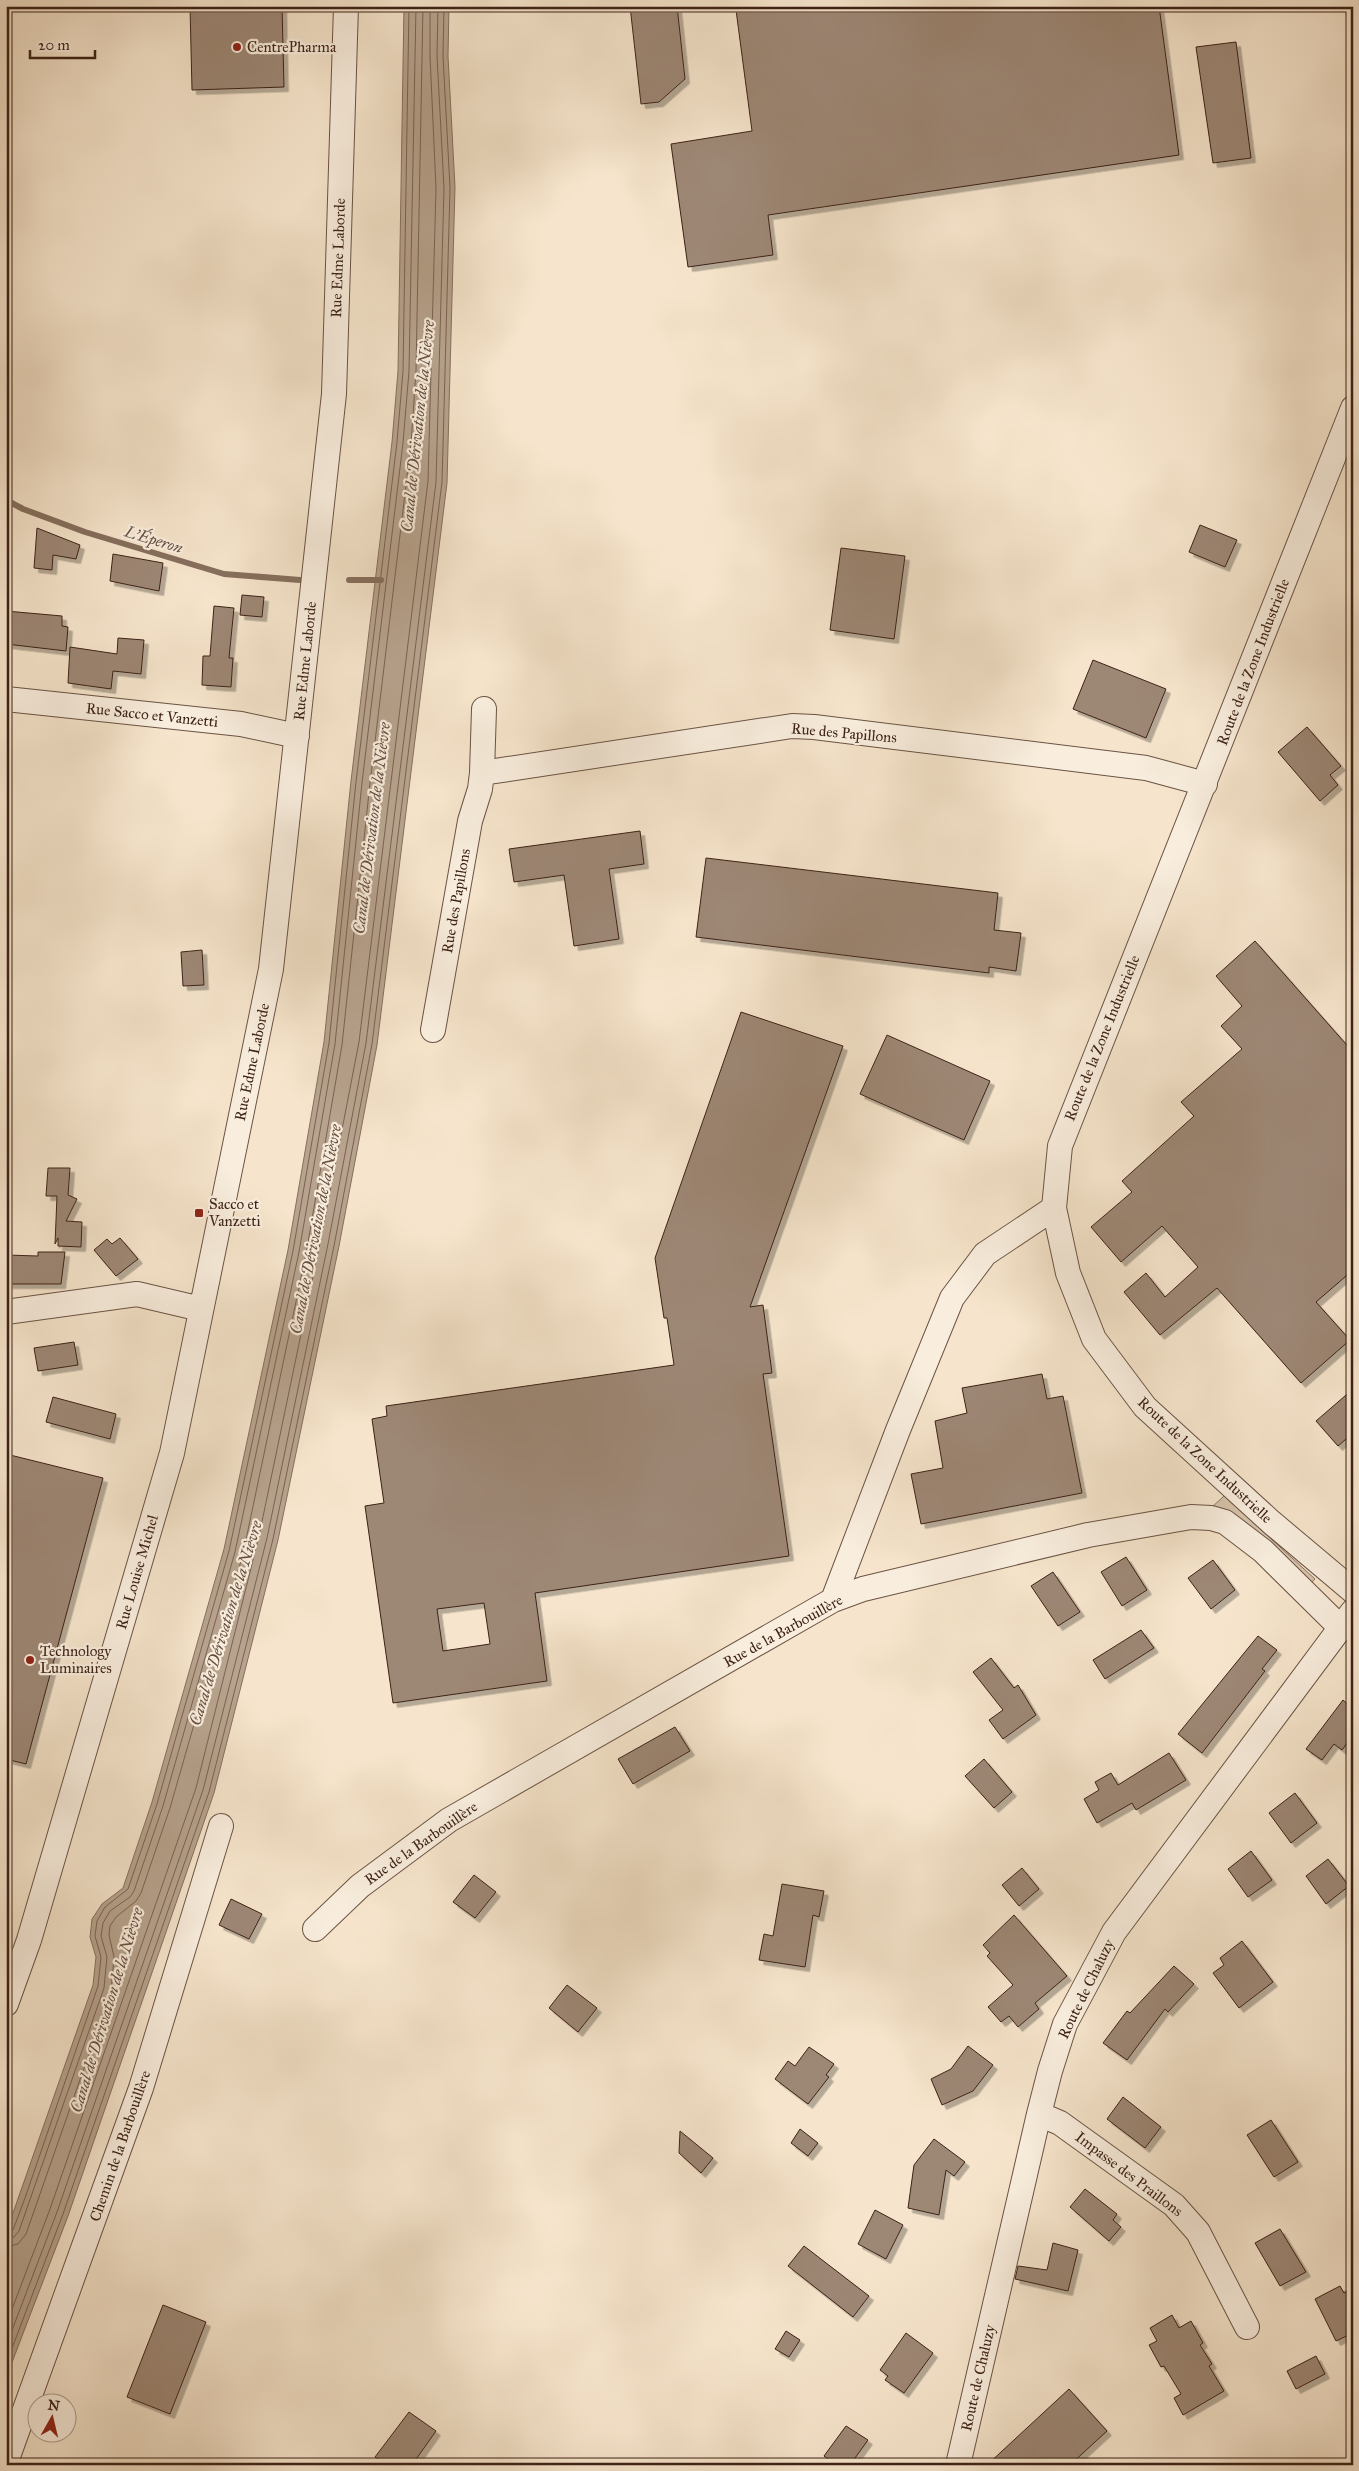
<svg xmlns="http://www.w3.org/2000/svg" width="1359" height="2471" viewBox="0 0 1359 2471" font-family="'IM FELL Great Primer',serif">
	<style>
		.green { fill: #d7c4ad; stroke: #8a7362 }
		.water { fill: #b7a38e; stroke: #866f5e }
		.lines { fill: none; stroke-linecap: round; stroke-linejoin: round }
		.shore { stroke: #7a6252; stroke-width: 1 }
		.stream { stroke: #866f5e; stroke-width: 6 }
		.building { fill: #9d8775; stroke: #3d2217; fill-rule: evenodd; filter: url(#shadow) }
		.minor-casing { stroke: #6b5344; stroke-width: 26 }
		.minor { stroke: #f9eede; stroke-width: 24 }
		.poi-dot { fill: #8f2418; stroke: #f9eede; stroke-width: 2 }
		.labels { text-anchor: middle; stroke-width: 4.5; stroke-linejoin: round; paint-order: stroke }
		.poi-label { font-size: 15px; fill: #3d2217; stroke: #f9eede; text-anchor: start }
		.street-label { font-size: 15px; fill: #3d2217; stroke: #f9eede }
		.water-label { font-size: 16px; font-style: italic; fill: #684f41; stroke: #f9eede }
	</style>
	<defs>
		<filter id="shadow"><feDropShadow dx="4.5" dy="4.5" stdDeviation="0" flood-color="#0004"/></filter>
	</defs>
	<rect width="100%" height="100%" fill="#f6e5cc"/>
	<filter id="stains"><feTurbulence type="fractalNoise" baseFrequency=".004" numOctaves="4"/><feColorMatrix values="0 0 0 0 .2 0 0 0 0 .09 0 0 0 0 .02 0 0 0 .5 -.17"/></filter>
	<radialGradient id="worn" r=".72"><stop offset=".6" stop-color="#630" stop-opacity="0"/><stop offset="1" stop-color="#630" stop-opacity=".3"/></radialGradient>
	<path class="green" d="M1224,1496L1315,1579L1308,1586L1211,1508Z"/>
	<path class="water" d="M404,6H449L448,56L455,187L447,483L377,1045L339,1246L278,1540L214,1793L68,2216L6,2378V2233L93,1985L96,1957L90,1937L92,1919L102,1904L123,1888L152,1802L224,1549L288,1250L324,1042L351,781L392,442L398,371Z"/>
	<g class="lines">
		<path class="shore" d="M6,2233L13,2230L25,2198L98,1986L101,1957L95,1936L97,1921L105,1907L128,1889L157,1804L229,1551L293,1251L329,1043L356,782L397,442L403,371L409,6
			M6,2239L14,2237L19,2231L104,1988L107,1957L101,1936L103,1923L110,1911L130,1897L134,1891L163,1806L235,1552L299,1252L335,1044L362,783L403,443L409,371L416,6
			M6,2247L18,2244L26,2234L111,1991L114,1957L109,1935L110,1926L116,1917L136,1901L141,1893L170,1808L243,1554L306,1254L342,1045L370,783L411,444L416,371L423,6
			M6,2325L50,2209L196,1788L259,1536L320,1243L359,1042L428,481L436,188L430,56V6
			M6,2346L57,2212L203,1790L267,1538L328,1244L366,1043L436,482L444,188L437,56L438,6
			M6,2364L63,2214L209,1792L273,1539L334,1246L372,1044L442,482L450,188L443,56L444,6"/>
		<path class="stream" d="M6,500L23,509L85,532L224,574L300,580
			M349,580H381"/>
	</g>
	<path class="building" d="M190,6H282L284,87L192,90Z
		M630,6H677L685,79L659,102L641,104Z
		M766,6H1159L1179,155L768,215L773,255L688,267L671,144L752,131L736,10Z
		M1236,42L1251,158L1213,163L1196,47Z
		M1200,525L1237,540L1225,567L1189,552Z
		M37,528L80,545L76,559L53,555L52,570L34,568Z
		M841,548L905,556L894,639L830,630Z
		M113,554L163,563L159,591L110,581Z
		M242,595L264,597L262,617L240,615Z
		M214,606L234,608L229,658H233L231,687L202,685L203,656H210Z
		M6,611L62,616V626L68,627L66,651L6,644Z
		M118,638L144,640L141,674L113,671L111,689L68,683L70,647L117,654Z
		M1093,660L1166,689L1146,738L1073,709Z
		M1307,727L1341,766L1330,775L1338,785L1320,801L1278,752Z
		M640,831L644,864L609,869L619,939L574,946L564,875L514,882L509,849Z
		M706,858L998,893L994,930L1021,933L1016,971L989,967V973L696,937Z
		M1255,941L1353,1052V1270L1316,1302L1350,1340L1301,1383L1217,1288L1160,1335L1124,1292L1146,1273L1165,1297L1198,1267L1162,1226L1121,1262L1091,1227L1132,1192L1122,1181L1194,1116L1181,1102L1242,1049L1221,1026L1242,1006L1216,976Z
		M202,950L204,985L183,986L181,952Z
		M741,1012L843,1046L750,1307L763,1305L772,1373L763,1374L789,1556L535,1593L547,1681L393,1703L365,1506L384,1503L372,1419L387,1416L386,1406L674,1365L667,1318H664L655,1258ZM484,1603L490,1644L443,1651L437,1609Z
		M887,1035L990,1081L964,1140L860,1094Z
		M48,1168H70L68,1195L77,1199L66,1221L82,1222L81,1247L58,1246V1238L55,1244L57,1196H46Z
		M120,1238L138,1259L116,1276L94,1250L107,1239L112,1244Z
		M38,1252H65L61,1284H6V1255L38,1256Z
		M74,1342L78,1365L38,1371L34,1348Z
		M1042,1374L1047,1399L1063,1396L1082,1493L921,1524L911,1474L943,1468L935,1421L967,1413L962,1388Z
		M1353,1389V1433L1338,1446L1316,1421Z
		M53,1397L116,1414L110,1439L46,1422Z
		M6,1454L103,1478L26,1764L6,1759Z
		M1126,1557L1147,1590L1122,1606L1101,1572Z
		M1213,1560L1235,1590L1211,1609L1188,1578Z
		M1053,1572L1080,1612L1058,1626L1031,1586Z
		M1141,1630L1154,1648L1105,1679L1093,1660Z
		M1258,1636L1277,1650L1262,1669L1265,1671L1202,1753L1178,1734Z
		M991,1658L1014,1688L1018,1685L1036,1715L1003,1739L989,1720L1003,1710L973,1672Z
		M1343,1700L1353,1709V1735L1342,1750L1334,1744L1322,1760L1306,1749Z
		M675,1727L690,1751L633,1784L618,1759Z
		M1169,1753L1186,1780L1136,1810L1132,1803L1097,1823L1084,1799L1099,1790L1095,1782L1111,1773L1118,1785Z
		M984,1759L1012,1792L994,1808L965,1776Z
		M1295,1793L1317,1823L1291,1843L1269,1813Z
		M1251,1851L1272,1880L1248,1897L1228,1869Z
		M1328,1859L1349,1886L1326,1904L1306,1876Z
		M1022,1868L1039,1889L1019,1906L1002,1885Z
		M474,1875L496,1892L475,1918L453,1902Z
		M782,1884L824,1891L819,1917L813,1915L805,1967L759,1960L764,1934L773,1936Z
		M231,1899L262,1914L249,1939L219,1925Z
		M1014,1915L1067,1976L1035,2003L1039,2009L1018,2027L1009,2016L1001,2022L988,2007L1013,1985L987,1956L990,1953L983,1945Z
		M1242,1941L1273,1982L1239,2008L1213,1973L1224,1965L1220,1958Z
		M1174,1966L1194,1984L1168,2012L1165,2009L1127,2060L1103,2043L1127,2011L1130,2013Z
		M567,1985L597,2008L578,2032L549,2008Z
		M968,2046L993,2065L973,2091L942,2105L931,2079L951,2069Z
		M809,2047L834,2064L826,2075L829,2077L808,2104L775,2079L788,2061L795,2066Z
		M1123,2097L1161,2127L1145,2148L1107,2119Z
		M1271,2120L1298,2162L1274,2177L1247,2135Z
		M800,2129L818,2143L808,2156L791,2143Z
		M680,2131L713,2158L701,2173L679,2153Z
		M934,2139L965,2162L954,2176L946,2170L939,2215L908,2208L914,2165Z
		M1085,2189L1117,2214L1113,2220L1121,2227L1109,2241L1070,2207Z
		M875,2210L903,2225L886,2259L858,2244Z
		M1280,2229L1306,2272L1280,2286L1255,2243Z
		M1053,2243L1078,2250L1068,2291L1015,2279L1018,2266L1047,2270Z
		M804,2246L869,2296L853,2317L788,2266Z
		M1340,2286L1344,2293L1353,2288V2333L1336,2341L1315,2299Z
		M163,2305L206,2322L170,2414L127,2397Z
		M1172,2315L1179,2328L1191,2321L1203,2343L1200,2345L1212,2364L1209,2366L1224,2391L1183,2415L1174,2398L1181,2394L1164,2366L1161,2367L1149,2345L1157,2341L1150,2328Z
		M786,2331L800,2340L789,2357L775,2349Z
		M906,2333L933,2353L904,2393L885,2380L888,2376L880,2370Z
		M1316,2356L1325,2374L1296,2389L1287,2371Z
		M1069,2389L1107,2431L1070,2465H987Z
		M409,2412L436,2431L412,2465H386L375,2457Z
		M846,2426L868,2440L850,2465H836L824,2456Z"/>
	<g class="lines">
		<defs>
			<path id="minor" d="M1353,408L1060,1146L1054,1208L1068,1273L1094,1339L1145,1407L1271,1522L1353,1591
				M6,699L241,724L297,736
				M482,773L792,726L814,727L1146,768L1205,784
				M433,1030L470,821L480,789L482,773L484,709
				M6,1312L137,1294L201,1309
				M833,1600L898,1430L952,1298L985,1254L1054,1208
				M315,1929L360,1886L449,1820L833,1600L863,1589L1088,1535L1191,1517L1211,1518L1225,1522L1263,1551L1340,1627
				M6,2004L29,1940L172,1453L271,969L334,394L346,6
				M1039,2114L1060,2123L1174,2205L1198,2232L1247,2327
				M6,2462L141,2088L221,1826
				M958,2465L1039,2114L1050,2071L1065,2024L1114,1932L1353,1611"/>
		</defs>
		<use href="#minor" class="minor-casing"/>
		<use href="#minor" class="minor"/>
	</g>
	<g class="poi-dot">
		<circle cx="237" cy="47" r="5"/>
		<rect x="194" y="1208" width="10" height="10" rx="2.5"/>
		<circle cx="30" cy="1660" r="5"/>
	</g>
	<g class="labels">
		<g class="poi-label">
			<text x="247" y="52">CentrePharma</text>
			<text x="209" y="1209">Sacco et<tspan x="209" dy="17">Vanzetti</tspan></text>
			<text x="40" y="1656">Technology<tspan x="40" dy="17">Luminaires</tspan></text>
		</g>
		<g class="street-label">
			<text transform="translate(338 258) rotate(-88)" y="5">Rue Edme Laborde</text>
			<text transform="translate(305 661) rotate(-84)" y="5">Rue Edme Laborde</text>
			<text transform="translate(1253 662) rotate(-69)" y="5">Route de la Zone Industrielle</text>
			<text transform="translate(152 715) rotate(6)" y="5">Rue Sacco et Vanzetti</text>
			<text transform="translate(844 733) rotate(5)" y="5">Rue des Papillons</text>
			<text transform="translate(456 901) rotate(-80)" y="5">Rue des Papillons</text>
			<text transform="translate(1102 1038) rotate(-68)" y="5">Route de la Zone Industrielle</text>
			<text transform="translate(252 1062) rotate(-78)" y="5">Rue Edme Laborde</text>
			<text transform="translate(1205 1460) rotate(43)" y="5">Route de la Zone Industrielle</text>
			<text transform="translate(137 1572) rotate(-74)" y="5">Rue Louise Michel</text>
			<text transform="translate(783 1631) rotate(-29)" y="5">Rue de la Barbouillère</text>
			<text transform="translate(421 1843) rotate(-35)" y="5">Rue de la Barbouillère</text>
			<text transform="translate(1086 1989) rotate(-64)" y="5">Route de Chaluzy</text>
			<text transform="translate(120 2146) rotate(-71)" y="5">Chemin de la Barbouillère</text>
			<text transform="translate(1129 2174) rotate(37)" y="5">Impasse des Praillons</text>
			<text transform="translate(978 2378) rotate(-77)" y="5">Route de Chaluzy</text>
		</g>
		<g class="water-label">
			<text transform="translate(417 426) rotate(-84)" y="6">Canal de Dérivation de la Nièvre</text>
			<text transform="translate(154 539) rotate(17)" y="6">L'Éperon</text>
			<text transform="translate(371 828) rotate(-83)" y="6">Canal de Dérivation de la Nièvre</text>
			<text transform="translate(315 1229) rotate(-79)" y="6">Canal de Dérivation de la Nièvre</text>
			<text transform="translate(225 1623) rotate(-73)" y="6">Canal de Dérivation de la Nièvre</text>
			<text transform="translate(106 2010) rotate(-73)" y="6">Canal de Dérivation de la Nièvre</text>
		</g>
	</g>
	<rect width="1359" height="2471" fill="none" stroke="#f6e5cc" stroke-width="25"/>
	<rect x="8" y="8" width="1344" height="2456" fill="none" stroke="#3d2217" stroke-width="2.5"/>
	<rect x="12" y="12" width="1334" height="2446" fill="none" stroke="#3d2217"/>
	<g transform="translate(52 2418) rotate(8)"><circle r="24" fill="#f9eede" stroke="#ae9c8e"/>
	<path d="M0-4L9 19L0 12L-9 19Z" fill="#8f2418"/>
	<text y="-8" font-size="14" font-weight="bold" text-anchor="middle" fill="#3d2217">N</text>
	</g>
	<path d="M30 50v8h65v-8" fill="none" stroke="#3d2217" stroke-width="2.5"/>
	<text x="38" y="50" font-size="15" fill="#3d2217" stroke="#f9eede" stroke-width="4" paint-order="stroke">20 m</text>
	<rect width="100%" height="100%" filter="url(#stains)"/>
	<rect width="100%" height="100%" fill="url(#worn)"/>
</svg>
